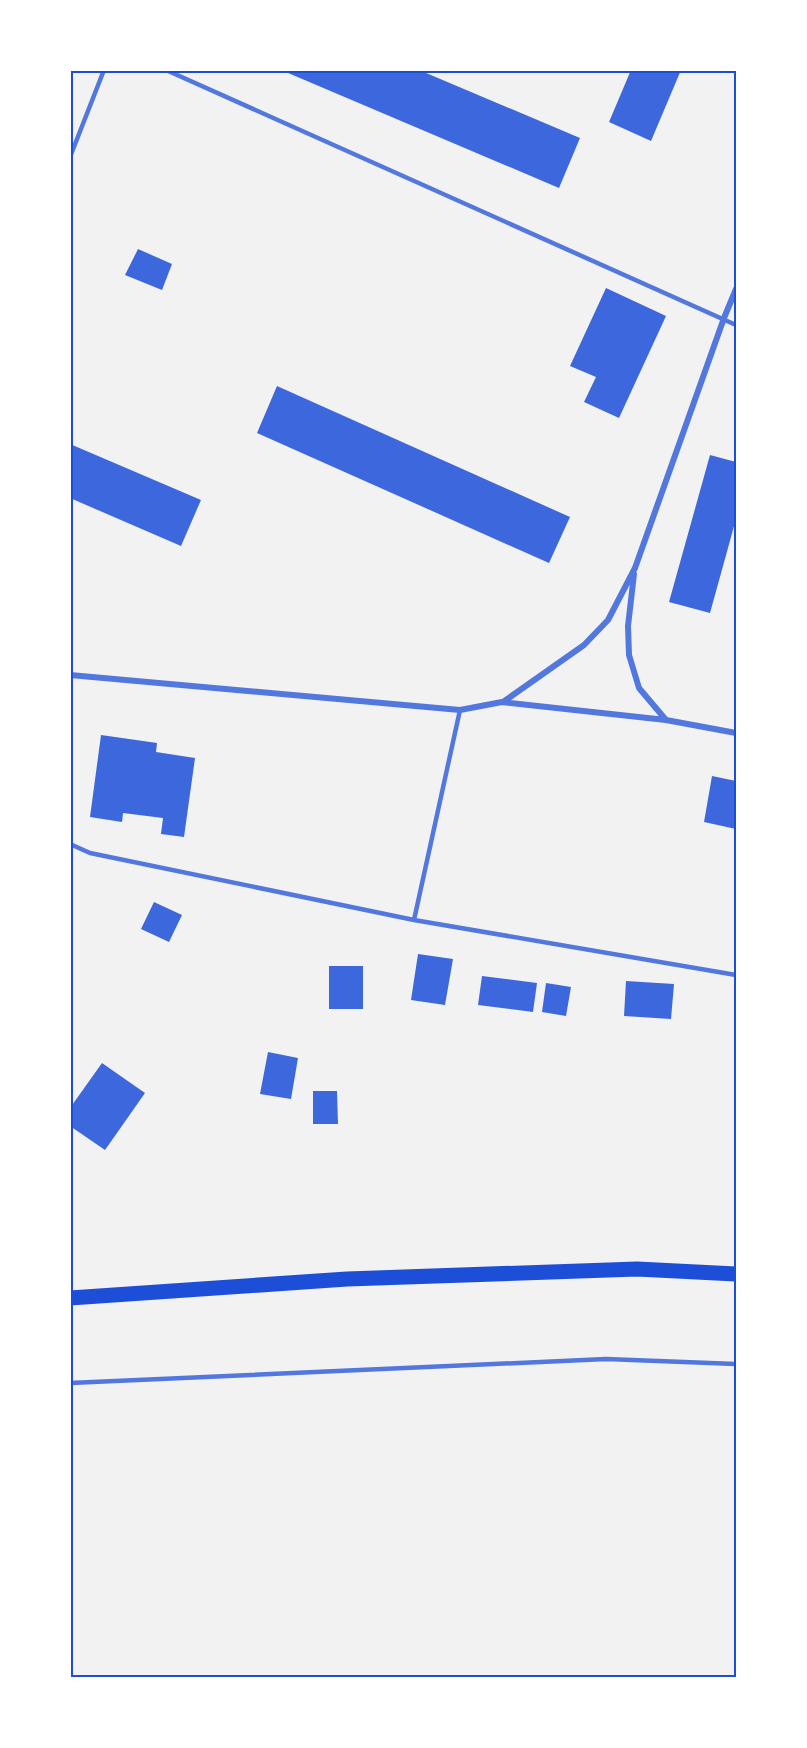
<svg xmlns="http://www.w3.org/2000/svg" width="807" height="1748" viewBox="0 0 807 1748" font-family="Lato,sans-serif">
	<style>
		.building { fill: #3d67dc }
		.lines { fill: none; stroke-linecap: round; stroke-linejoin: round }
		.service { stroke: #5277de; stroke-width: 4.5 }
		.minor { stroke: #5277de; stroke-width: 6 }
		.primary { stroke: #1d4ed8; stroke-width: 15 }
		.neatline { fill: none; stroke: #1d4ed8; stroke-width: 2 }
	</style>
	<rect width="100%" height="100%" fill="#f2f2f2"/>
	<path class="building" d="M281,70H419L580,138L559,188Z
		M631,70H681L651,141L609,122Z
		M138,249L172,264L162,290L125,275Z
		M606,288L666,316L619,418L584,402L596,377L570,366Z
		M277,386L570,517L549,563L257,433Z
		M70,444L201,500L181,546L70,498Z
		M710,455L736,462V519L710,613L669,602Z
		M101,735L157,743L156,752L195,758L184,837L161,834L163,818L123,813L122,822L90,817Z
		M712,776L736,781V829L704,822Z
		M154,902L182,915L169,942L141,929Z
		M418,954L453,959L445,1005L411,1000Z
		M329,966H363V1009H329Z
		M482,976L537,983L533,1012L478,1005Z
		M626,981L674,984L671,1019L624,1016Z
		M546,983L571,987L566,1016L542,1012Z
		M268,1052L298,1058L291,1099L260,1094Z
		M102,1063L145,1093L105,1150L70,1126V1108Z
		M313,1091H337L338,1124H313Z"/>
	<g class="lines">
		<path class="service" d="M166,70L736,325
			M70,157L104,70
			M460,710L414,920L736,975
			M70,844L90,853L414,920
			M70,1383L606,1359L736,1364"/>
		<path class="minor" d="M634,574L628,626L629,655L639,688L666,720
			M70,675L460,710L502,702L666,720L736,733
			M503,702L584,645L608,620L635,568L724,318L736,289"/>
		<path class="primary" d="M70,1298L347,1279L637,1269L736,1274"/>
	</g>
	<rect width="807" height="1748" fill="none" stroke="#ffffff" stroke-width="144"/>
	<rect x="72" y="72" width="663" height="1604" class="neatline"/>
</svg>
